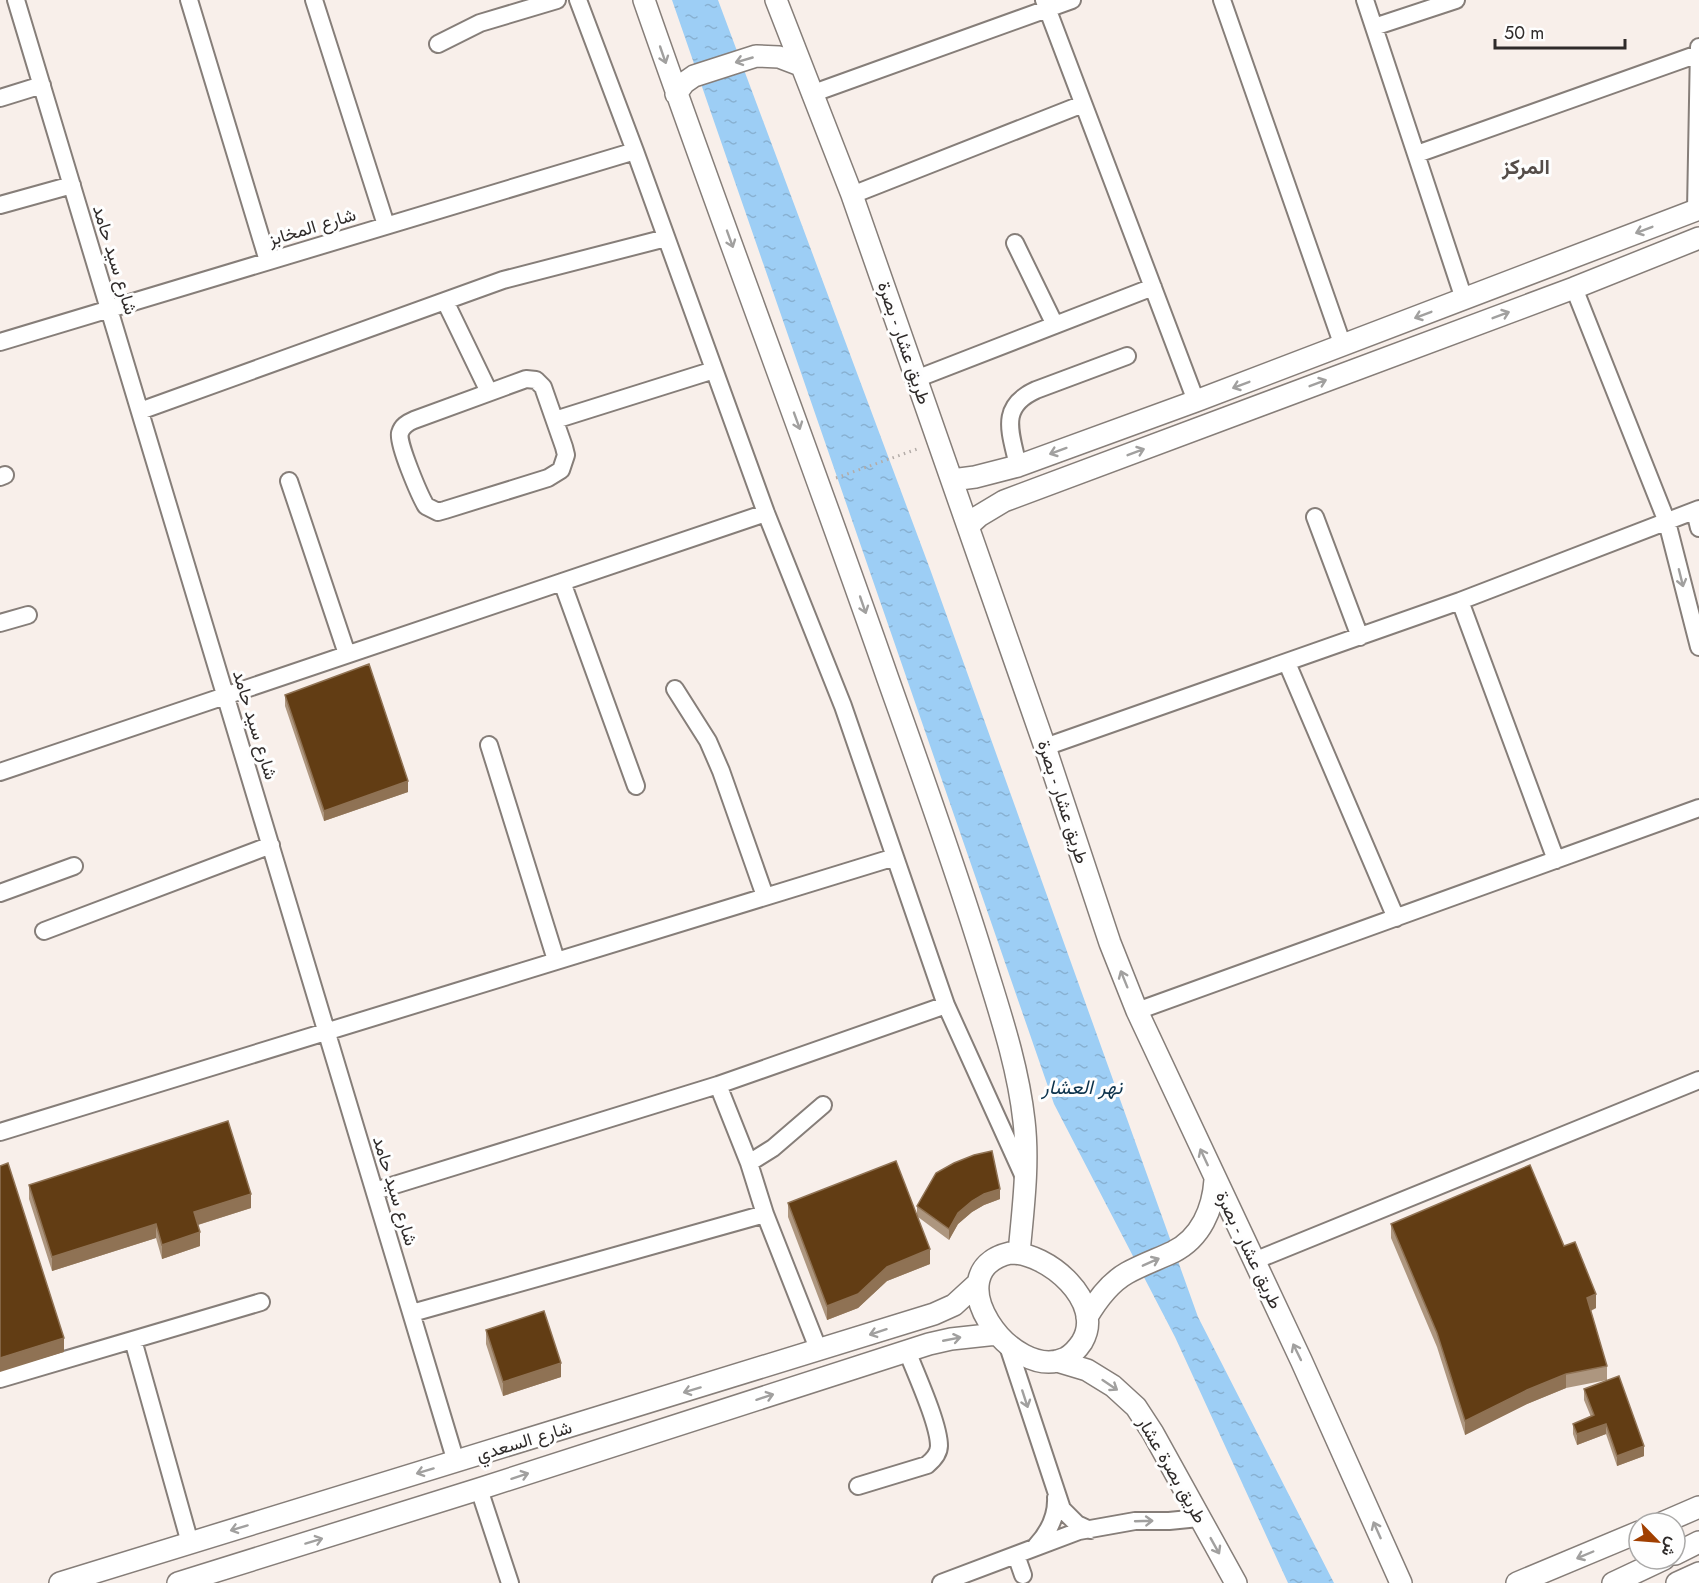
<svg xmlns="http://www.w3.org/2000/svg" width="1699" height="1583" viewBox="0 0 1699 1583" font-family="Jost,Vazirmatn,sans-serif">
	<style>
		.water { fill: url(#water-ripples) }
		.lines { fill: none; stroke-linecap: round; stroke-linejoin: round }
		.minor-casing { stroke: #867e79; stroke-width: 20 }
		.major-casing { stroke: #867e79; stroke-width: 24 }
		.path { stroke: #b3aca8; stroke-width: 3; stroke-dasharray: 1.5 4.5; stroke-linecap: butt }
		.minor { stroke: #fff; stroke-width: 16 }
		.major { stroke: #fff; stroke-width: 21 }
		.wall { fill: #ad967f }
		.shaded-wall { fill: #8f7254 }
		.building { fill: #623d14; stroke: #8f7254; stroke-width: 1.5 }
		.oneway { stroke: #a1a09f }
		.labels { text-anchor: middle; stroke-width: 6; stroke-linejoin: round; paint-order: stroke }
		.street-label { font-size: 18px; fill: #2f2b2a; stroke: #fefefe }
		.water-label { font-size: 20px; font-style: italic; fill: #0c324b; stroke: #fefefe }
		.quarter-label { font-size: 21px; font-weight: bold; fill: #554d49; stroke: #fefefe }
	</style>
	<defs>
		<pattern id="water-ripples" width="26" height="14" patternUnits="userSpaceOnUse" patternTransform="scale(1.5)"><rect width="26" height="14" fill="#9dcef5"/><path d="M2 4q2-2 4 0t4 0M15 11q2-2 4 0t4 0" fill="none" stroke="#88b1d2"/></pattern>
	</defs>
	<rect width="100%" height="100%" fill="#f8efea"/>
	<path class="water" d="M672,0H718L930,569L1198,1317L1334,1583H1288L1175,1337L1054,1104Z"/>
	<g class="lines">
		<defs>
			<path id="minor" d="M16,0L456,1462
				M189,0L268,261
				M314,0L386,225
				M578,0L635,151L766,513L843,706L946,1005L1024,1177
				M1044,0L1196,401
				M1222,0L1343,346
				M1365,0L1464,299
				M1374,27L1456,0
				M438,44L480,23L557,0
				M811,94L1072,0
				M0,98L42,85
				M1417,154L1698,54
				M852,195L1083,104
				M0,205L72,185
				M1696,210L1699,47
				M1015,243L1055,325
				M1574,288L1667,522L1699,647
				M445,301L489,392
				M0,342L635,151
				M526,379L536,380L543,387L564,447L566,455L561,470L548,478L445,510L438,512L426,506C420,496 397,443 400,433C402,426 407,423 414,420Z
				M916,379L1153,287
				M140,411L503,280L666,238
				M555,420L714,370
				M1018,466C1011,433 998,407 1036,390L1127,356
				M0,477L5,475
				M289,481L347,654
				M1695,511L1699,528
				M1315,517L1360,637
				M562,582L636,786
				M1460,601L1556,860
				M0,623L28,615
				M1287,663L1396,918
				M675,689L708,741L721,771L765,896
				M489,745L556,960
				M1045,747L1460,601L1699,509
				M0,772L766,513
				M0,893L74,866
				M44,931L271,845
				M1137,1011L1699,808
				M718,1085L749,1163L765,1214L819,1351
				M0,1132L895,857
				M749,1163L773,1148L823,1105
				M375,1191L718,1085L946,1005
				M1254,1261L1699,1080
				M412,1313L765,1214
				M133,1340L190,1543
				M1007,1343L1062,1509L1077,1524L1090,1530
				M0,1379L261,1302
				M858,1486L927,1465C933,1460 939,1454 939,1446C939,1424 916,1374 907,1351
				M479,1489L510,1583
				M1036,1546C1049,1532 1057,1516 1056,1497
				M1016,1555L1023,1575
				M941,1583L1079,1531L1135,1521H1169L1199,1518"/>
			<path id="major" d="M644,0C723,227 809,452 888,679C921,772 955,866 984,961C1000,1013 1018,1066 1024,1121C1029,1164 1023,1209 1019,1253
				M776,0L852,195L1045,747L1110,943L1137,1011L1301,1360L1401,1583
				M676,94L684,83L694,76L756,56L779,57L800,65
				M952,480L975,477L1018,466L1196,401L1699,209
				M968,526L979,516L1004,501L1574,288L1699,238
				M1010,1253C1047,1252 1106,1302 1082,1342C1078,1348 1073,1354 1066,1358C1012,1384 933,1271 1010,1253Z
				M1087,1317C1097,1300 1109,1283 1127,1273C1141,1265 1158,1259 1173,1252C1201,1238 1213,1209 1215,1180
				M1057,1361L1087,1370L1113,1386L1136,1407L1153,1433L1236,1583
				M1662,1523L1699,1507
				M1675,1554L1699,1542
				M60,1583L934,1314L954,1305L978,1283
				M178,1583L479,1489L929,1344L951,1339L997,1334
				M1517,1583L1639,1532
				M1613,1583L1664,1559
				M1677,1583L1699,1573"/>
		</defs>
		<use href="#minor" class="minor-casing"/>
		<use href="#major" class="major-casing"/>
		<path class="path" d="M836,478L920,448"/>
		<use href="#minor" class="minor"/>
		<use href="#major" class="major"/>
	</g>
	<path class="wall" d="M285,695L408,792L324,821L285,706Z
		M29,1185L251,1208L198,1225L200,1246L162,1259L156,1238L52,1271L29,1199Z
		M1000,1199L984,1205L972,1212L958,1224L949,1240L918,1217L930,1264L887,1281L858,1308L827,1320L788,1217V1203L917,1214V1206Z
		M1391,1224L1564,1246L1596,1308L1591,1311L1607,1366V1380L1566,1388L1527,1404L1465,1435L1437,1347L1391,1238Z
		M486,1330L561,1377L503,1396L486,1344Z
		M1584,1389L1644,1456L1617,1466L1606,1434L1577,1445L1573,1434V1424L1591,1417L1584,1400Z"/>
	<path class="shaded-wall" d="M408,781V792L324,821V811Z
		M1000,1189V1199L984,1205L972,1212L958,1224L949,1240V1229L958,1213L972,1201L984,1194Z
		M251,1194V1208L194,1226V1212Z
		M156,1224V1238L52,1271V1257Z
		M200,1232V1246L162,1259V1245Z
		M930,1249V1264L887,1281L858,1308L827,1320V1306L887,1267Z
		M1596,1294V1308L1587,1312V1298Z
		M64,1338V1352L0,1372V1358Z
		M561,1363V1377L503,1396V1382Z
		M1566,1374V1388L1527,1404L1465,1435V1421L1527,1390Z
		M1606,1424V1434L1577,1445V1434Z
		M1644,1446V1456L1617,1466V1456Z"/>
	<path class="building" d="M369,664L408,781L324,811L285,695Z
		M228,1121L251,1194L194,1212L200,1232L162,1245L156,1224L52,1257L29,1185Z
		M992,1151L1000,1189L984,1194L972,1201L958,1213L949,1229L917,1206L936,1173L954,1163L974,1155Z
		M896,1161L930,1249L887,1267L858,1294L827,1306L788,1203Z
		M8,1163L64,1338L0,1358V1166Z
		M1530,1165L1564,1246L1575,1242L1596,1294L1587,1298L1607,1366L1566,1374L1527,1390L1465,1421L1437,1333L1391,1224Z
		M544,1311L561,1363L503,1382L486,1330Z
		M1619,1376L1644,1446L1617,1456L1606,1424L1577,1434L1573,1424L1594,1415L1584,1389Z"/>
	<defs><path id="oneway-shaft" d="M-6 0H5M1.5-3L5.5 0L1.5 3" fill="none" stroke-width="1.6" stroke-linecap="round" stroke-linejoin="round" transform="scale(1.5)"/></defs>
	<g class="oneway">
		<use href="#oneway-shaft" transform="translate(663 55) rotate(71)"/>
		<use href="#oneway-shaft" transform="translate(744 60) rotate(164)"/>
		<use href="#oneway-shaft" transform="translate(1644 230) rotate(159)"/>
		<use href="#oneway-shaft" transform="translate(730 239) rotate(70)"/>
		<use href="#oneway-shaft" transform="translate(1423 315) rotate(159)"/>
		<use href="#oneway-shaft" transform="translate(1501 315) rotate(-21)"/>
		<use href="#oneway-shaft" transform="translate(1318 383) rotate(-21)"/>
		<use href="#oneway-shaft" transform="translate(1241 385) rotate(159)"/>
		<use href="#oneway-shaft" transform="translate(797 421) rotate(70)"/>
		<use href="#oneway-shaft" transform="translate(1058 451) rotate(160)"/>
		<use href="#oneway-shaft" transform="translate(1136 452) rotate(-21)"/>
		<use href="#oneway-shaft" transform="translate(1681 578) rotate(76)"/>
		<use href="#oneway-shaft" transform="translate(863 605) rotate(71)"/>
		<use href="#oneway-shaft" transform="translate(1124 979) rotate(-112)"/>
		<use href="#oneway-shaft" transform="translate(1204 1157) rotate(-115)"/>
		<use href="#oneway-shaft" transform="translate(1151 1262) rotate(-24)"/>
		<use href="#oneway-shaft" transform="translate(878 1332) rotate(162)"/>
		<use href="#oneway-shaft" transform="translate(952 1339) rotate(-11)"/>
		<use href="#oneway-shaft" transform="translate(1297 1352) rotate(-116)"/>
		<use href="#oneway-shaft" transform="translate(1110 1385) rotate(34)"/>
		<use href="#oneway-shaft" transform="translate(692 1390) rotate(163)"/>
		<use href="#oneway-shaft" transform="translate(765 1397) rotate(-18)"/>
		<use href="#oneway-shaft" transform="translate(1025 1399) rotate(72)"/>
		<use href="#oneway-shaft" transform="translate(425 1471) rotate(163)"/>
		<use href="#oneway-shaft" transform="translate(520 1476) rotate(-18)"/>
		<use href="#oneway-shaft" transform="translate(1144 1521) rotate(-2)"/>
		<use href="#oneway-shaft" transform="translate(239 1528) rotate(163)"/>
		<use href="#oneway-shaft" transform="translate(1377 1530) rotate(-114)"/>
		<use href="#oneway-shaft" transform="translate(314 1541) rotate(-17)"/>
		<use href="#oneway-shaft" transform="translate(1215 1546) rotate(61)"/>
		<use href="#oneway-shaft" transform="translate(1585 1555) rotate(157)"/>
	</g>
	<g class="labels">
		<g class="street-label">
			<text transform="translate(312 227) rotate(-17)" y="6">شارع المخابز</text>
			<text transform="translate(115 260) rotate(73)" y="6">شارع سيد حامد</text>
			<text transform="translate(904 343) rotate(71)" y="6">طريق عشار - بصرة</text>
			<text transform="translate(255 725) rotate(73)" y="6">شارع سيد حامد</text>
			<text transform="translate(1063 802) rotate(72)" y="6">طريق عشار - بصرة</text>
			<text transform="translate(395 1191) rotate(73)" y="6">شارع سيد حامد</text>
			<text transform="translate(1249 1250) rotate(64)" y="6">طريق عشار - بصرة</text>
			<text transform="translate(524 1441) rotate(-17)" y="6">شارع السعدي</text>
			<text transform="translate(1172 1470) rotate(60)" y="6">طريق بصرة عشار</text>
		</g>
		<g class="water-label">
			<text x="1082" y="1094">نهر العشار</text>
		</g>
		<g class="quarter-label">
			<text x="1526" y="174">المركز</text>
		</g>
	</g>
	<g transform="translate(1657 1541) rotate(115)"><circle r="28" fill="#fefefe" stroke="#abaaa9" stroke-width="1.5"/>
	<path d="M0-4.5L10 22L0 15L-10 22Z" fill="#a13f00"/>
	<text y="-9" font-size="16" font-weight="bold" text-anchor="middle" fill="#2f2b2a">ش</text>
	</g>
	<path d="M1495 39v9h130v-9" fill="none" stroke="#2f2b2a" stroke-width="3"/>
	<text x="1504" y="39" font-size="18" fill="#2f2b2a" stroke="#fefefe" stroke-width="4.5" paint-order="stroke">50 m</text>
</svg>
